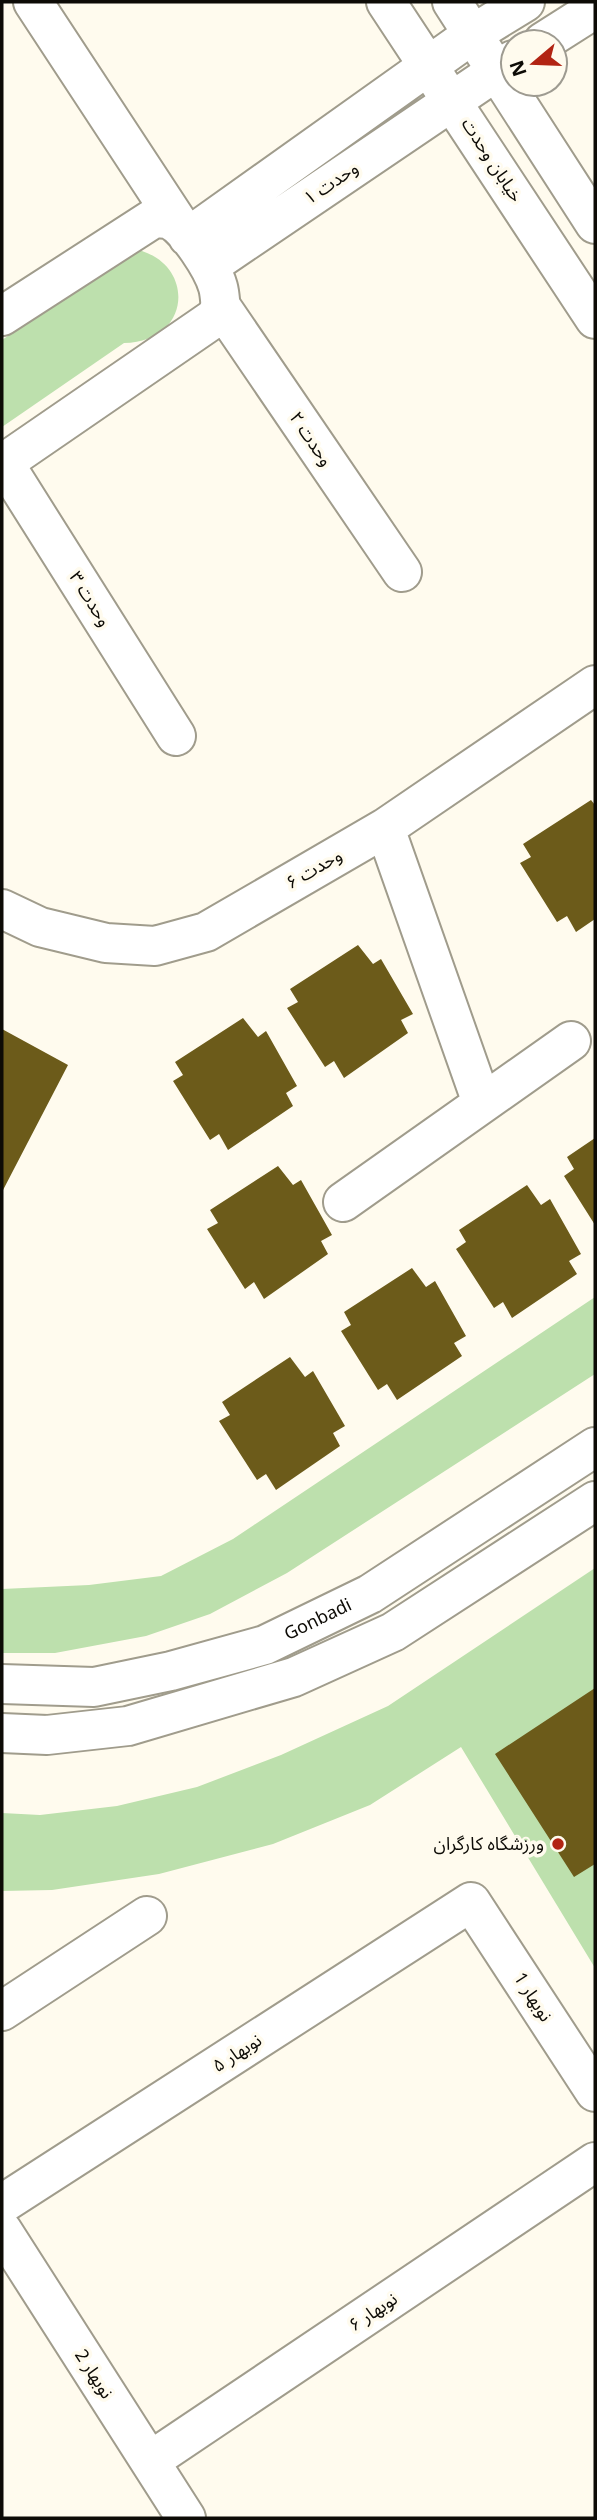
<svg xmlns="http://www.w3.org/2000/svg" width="597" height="2520" viewBox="0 0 597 2520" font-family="Georgia,'Noto Sans Arabic',serif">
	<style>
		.green { fill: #bde0ad }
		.building { fill: #6c5b1a }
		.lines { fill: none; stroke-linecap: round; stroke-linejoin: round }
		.minor-casing { stroke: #a09c8c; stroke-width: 42 }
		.major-casing { stroke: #a09c8c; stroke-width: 42 }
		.minor { stroke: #fff; stroke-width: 38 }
		.major { stroke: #fff; stroke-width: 38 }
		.poi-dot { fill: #b22413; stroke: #fffbee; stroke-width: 2.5 }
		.labels { text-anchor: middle; stroke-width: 7; stroke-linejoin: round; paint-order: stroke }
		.street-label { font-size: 18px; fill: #0d0b06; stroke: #fffbee }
		.poi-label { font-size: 18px; fill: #0d0b06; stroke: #fffbee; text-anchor: end }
	</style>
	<rect width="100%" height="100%" fill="#fffbee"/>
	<path class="green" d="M127,248C196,255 196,342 124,343L2,427V340L84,284Z
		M595,1297V1374L287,1573L210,1614L146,1636L55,1653H2V1589L89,1585L161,1576L233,1539Z
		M595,1568V1968L461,1747L370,1805L273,1844L159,1874L52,1890L2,1891V1813L40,1815L117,1806L197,1787L281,1755L388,1706Z"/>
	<path class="building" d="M591,800L595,805V919L576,932L567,916L557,922L520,863L531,857L523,844Z
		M358,945L373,964L381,959L413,1014L401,1020L408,1033L344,1078L334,1061L325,1067L287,1008L298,1002L290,989Z
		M243,1018L258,1037L266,1031L297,1086L286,1093L293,1106L228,1150L219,1134L210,1140L173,1081L183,1075L175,1062Z
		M2,1029L68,1065L2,1192Z
		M595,1138V1225L564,1176L574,1169L567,1157Z
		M278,1166L293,1185L301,1180L332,1235L321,1241L328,1254L264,1299L254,1282L245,1289L207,1229L218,1223L210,1210Z
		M527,1185L541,1205L550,1199L581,1254L569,1261L577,1274L512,1318L503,1302L494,1308L456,1249L466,1242L459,1230Z
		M412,1268L426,1287L435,1281L466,1336L454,1343L462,1356L397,1400L387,1384L378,1390L341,1331L351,1325L344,1312Z
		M290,1357L305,1377L313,1371L345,1426L333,1433L340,1446L276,1490L266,1474L257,1480L219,1421L230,1415L222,1402Z
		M595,1688V1864L574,1877L495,1754Z"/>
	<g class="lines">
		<defs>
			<path id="minor" d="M33,2L182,229
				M543,42L595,9
				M188,237L473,34L525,2
				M209,266L513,60
				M220,305L402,572
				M2,316L154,218C159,219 166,218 170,220C187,228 213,269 218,287C220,294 220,302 221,309L213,319L2,464
				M4,463L176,736
				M385,828L482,1103
				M2,909L40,927L106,943L155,946L206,932L385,828L595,685
				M343,1202L571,1041
				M2,2011L147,1916
				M2,2204L471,1902L595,2092
				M2,2230L186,2518
				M150,2461L595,2162"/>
			<g id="major">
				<path d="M386,2L595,319"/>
				<path d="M452,2L595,224"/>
				<path id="s1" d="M2,1684L94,1687L171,1671L265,1645L370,1594L595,1447"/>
				<path d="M2,1733L47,1735L128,1726L294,1677L393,1632L595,1501"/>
			</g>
		</defs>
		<use href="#minor" class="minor-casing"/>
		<use href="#major" class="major-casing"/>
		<use href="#minor" class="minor"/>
		<use href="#major" class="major"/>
	</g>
	<circle class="poi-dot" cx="558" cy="1844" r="7"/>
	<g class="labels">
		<g class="street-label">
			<text transform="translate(492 160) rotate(57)" y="6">خیابان وحدت</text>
			<text transform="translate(331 183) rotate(-34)" y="6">وحدت ۱</text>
			<text transform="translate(311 439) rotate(56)" y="6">وحدت ۲</text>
			<text transform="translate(90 599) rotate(58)" y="6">وحدت ۳</text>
			<text transform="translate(314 869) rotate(-30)" y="6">وحدت ۶</text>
			<text dy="6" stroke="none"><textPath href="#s1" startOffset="327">Gonbadi</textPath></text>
			<text transform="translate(533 1997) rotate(57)" y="6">نوبهار 1</text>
			<text transform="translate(237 2053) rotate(-33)" y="6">نوبهار ۵</text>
			<text transform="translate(373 2312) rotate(-34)" y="6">نوبهار ۶</text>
			<text transform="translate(94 2374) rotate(57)" y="6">نوبهار 2</text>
		</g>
		<g class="poi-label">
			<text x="544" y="1850">ورزشگاه کارگران</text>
		</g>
	</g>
	<rect width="597" height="2520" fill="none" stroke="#0d0b06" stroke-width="7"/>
	<g transform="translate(534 63) rotate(251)"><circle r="33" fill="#fffbee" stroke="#9e9b91" stroke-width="2"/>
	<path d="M0-5L12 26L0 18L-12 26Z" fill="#b22413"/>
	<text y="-10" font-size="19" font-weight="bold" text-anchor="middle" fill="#0d0b06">N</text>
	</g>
</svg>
